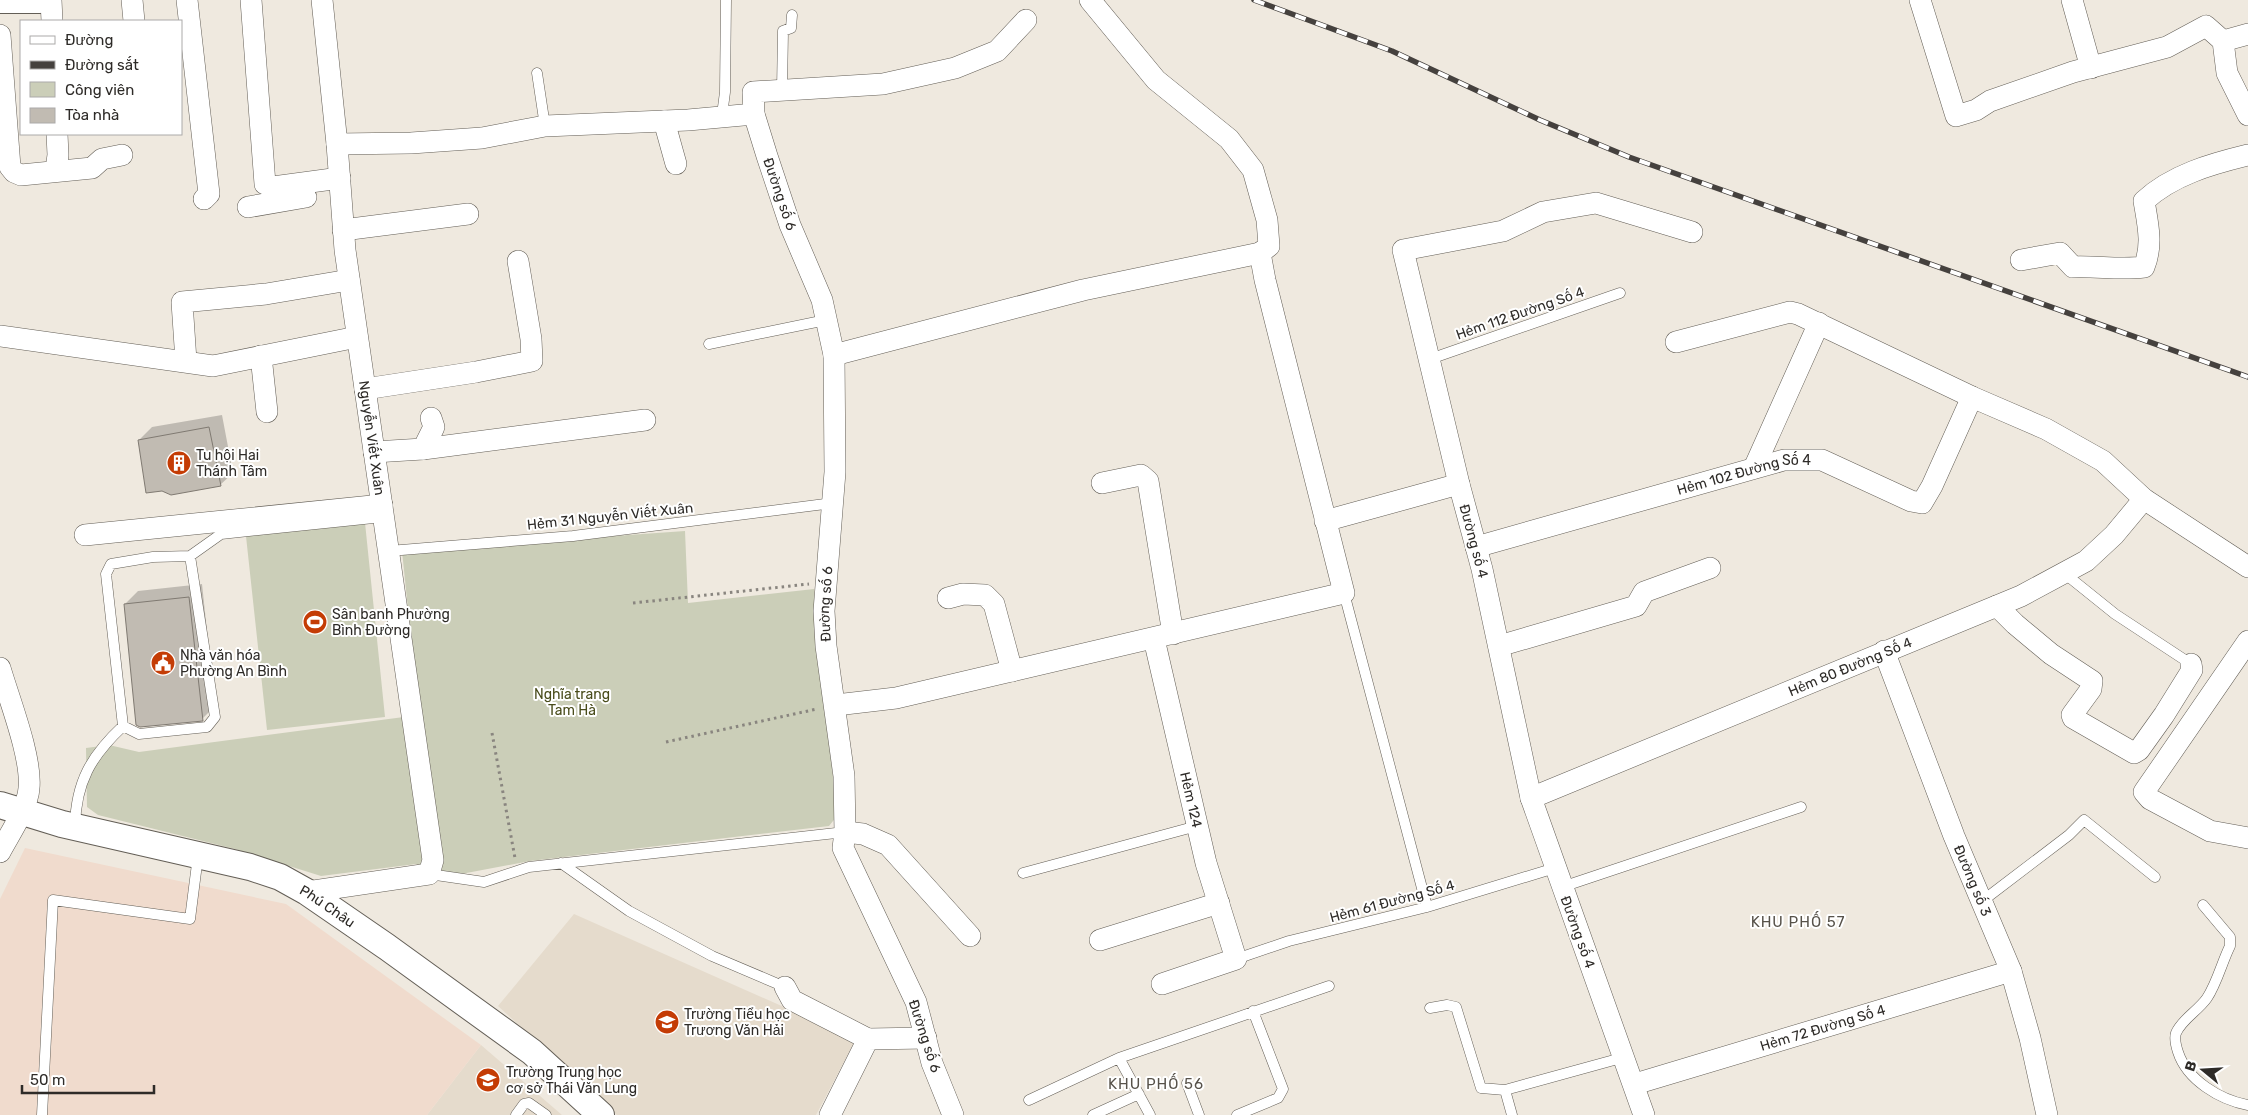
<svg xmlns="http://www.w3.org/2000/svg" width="2248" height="1115" viewBox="0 0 2248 1115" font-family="Rubik,sans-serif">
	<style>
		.built { fill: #e5dbcc }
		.medical { fill: #f0dbcd }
		.green { fill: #cbceb8 }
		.shadow { fill: #0003 }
		.building { fill: #c1bbb2; stroke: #807a72 }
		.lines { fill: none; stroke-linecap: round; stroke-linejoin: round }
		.service-casing { stroke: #635e56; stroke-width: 11 }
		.minor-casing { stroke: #635e56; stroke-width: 22 }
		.tertiary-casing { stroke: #635e56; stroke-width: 28 }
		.path { stroke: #89857f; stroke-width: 3; stroke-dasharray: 2.5 4; stroke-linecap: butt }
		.service { stroke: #fff; stroke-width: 10 }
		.minor { stroke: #fff; stroke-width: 21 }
		.tertiary { stroke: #fff; stroke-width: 26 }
		.rail-casing { stroke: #45413e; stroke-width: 5.5 }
		.rail { stroke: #fff; stroke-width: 4; stroke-dasharray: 11; stroke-linecap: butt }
		.labels { text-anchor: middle; stroke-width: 4; stroke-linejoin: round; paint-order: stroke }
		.street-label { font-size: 14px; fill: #2e2b28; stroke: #fff }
		.poi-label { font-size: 14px; fill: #2e2b28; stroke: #fff; text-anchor: start }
		.park-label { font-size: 14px; fill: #494c1b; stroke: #fff }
		.neighbourhood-label { font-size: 15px; letter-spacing: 1px; fill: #57524a; stroke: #fff }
	</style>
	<rect width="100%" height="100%" fill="#efe9df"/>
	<path class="built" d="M574,914L856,1039L816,1115H617L498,1006Z
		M481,1045L562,1115H427Z"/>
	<path class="medical" d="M25,848L286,904L481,1045L427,1115H0V899Z"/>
	<path class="green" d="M364,513L385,717L267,730L245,527Z
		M685,531L688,603L814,589L837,816L829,826L530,861L440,878L416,864L321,876L235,849L98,815L87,807L86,748L109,745L139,752L419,715L402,551Z"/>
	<path class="shadow" d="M222,415L233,473L220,485L139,440L152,427Z
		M202,584L215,706L202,719L125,604L138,591Z"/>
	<path class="building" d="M209,427L221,486L171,495L162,491L146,493L138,440Z
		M189,597L203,721L140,727L136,725L124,604Z"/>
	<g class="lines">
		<defs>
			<path id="service" d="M537,73L545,126
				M782,90L783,31L791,28L792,15
				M722,115L725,92L726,0
				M709,344L826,320
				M1430,359L1620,293
				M389,551L573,536L833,503
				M2064,573L2115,614L2191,664
				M1344,593L1427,907
				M123,726L106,574L111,564L153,557L190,556
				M75,826C76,782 91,756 123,726L139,734L207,727L215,717L190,556L221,534L383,517
				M561,863L629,911L712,956L785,987
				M1023,873L1197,826
				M429,874L484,882L529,867L845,832
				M1562,887L1801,807
				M1981,902L2069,835L2084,820L2155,877
				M2203,905L2230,937V946C2222,962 2217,983 2207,998C2198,1011 2182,1019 2176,1033C2174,1039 2176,1046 2178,1052C2187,1080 2220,1100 2248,1105
				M1236,959L1289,941L1427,907L1555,868
				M1430,1008L1447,1005L1456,1007L1481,1088L1505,1090L1625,1057
				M1119,1058L1329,986
				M1187,1083L1199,1115
				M1505,1090L1512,1115
				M1029,1100L1119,1058L1150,1115
				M42,1115L53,900L190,919L198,856
				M516,1115L524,1104L529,1103L546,1115
				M1093,1115L1139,1094
				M1237,1115L1278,1098L1283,1089L1253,1011"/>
			<g id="minor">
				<path d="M51,0L52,21"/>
				<path d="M132,0L134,21"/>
				<path d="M187,0L209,194L204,199"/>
				<path d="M251,0L265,184L273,187L340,178"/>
				<path d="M1920,0L1956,116L1976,110L1990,101L2073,72L2167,47L2206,26L2223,41L2227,73L2248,115"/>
				<path d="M2072,0L2091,68"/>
				<path d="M0,35L10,167L14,172L21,175L92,168L102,159L122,155"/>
				<path d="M2223,41L2248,34"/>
				<path d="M664,121L676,164"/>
				<path d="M337,144L411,143L482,138L545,126L688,120L754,114"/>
				<path d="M56,170L58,155L57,134"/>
				<path d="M248,207L306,197"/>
				<path d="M343,230L468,214"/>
				<path d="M2021,260L2060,253L2073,267C2097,266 2121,270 2144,267C2153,245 2148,225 2144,201C2172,175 2211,164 2248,155"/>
				<path d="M0,336L213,366L357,337"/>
				<path d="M1676,342L1790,312L1798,314L1972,397L2046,429L2103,461L2144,499L2248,567"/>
				<path d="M834,355L1083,290L1260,253"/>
				<path d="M261,356L267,412"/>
				<path d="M186,361L182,302L266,294L349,280"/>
				<path d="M365,389L476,372L532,361L531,339L518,261"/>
				<path d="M423,449L645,420"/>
				<path d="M374,452L423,449L434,427L431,418"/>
				<path d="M1754,468L1819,323"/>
				<path d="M1102,483L1141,475L1148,481L1173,634"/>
				<path d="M1325,521L1459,484"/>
				<path d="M85,535L382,505"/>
				<path id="s1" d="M1476,547L1784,460H1822L1911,501L1922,503L1932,486L1972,397"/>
				<path d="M948,598L963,594L985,595L994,604L1012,671"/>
				<path d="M1997,606L2015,624L2051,654L2092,681L2091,689L2072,715L2073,718L2134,753L2139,750L2164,715L2192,670L2191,664"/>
				<path id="s2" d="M1154,639L1206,863L1236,959L1162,984"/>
				<path d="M2248,641L2144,792L2150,799L2210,831L2248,838"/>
				<path d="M1499,646L1636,606L1644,592L1710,568"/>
				<path id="s3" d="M1884,651L1954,836L2011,971L2030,1038L2047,1115"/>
				<path d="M0,668C9,699 32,757 29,788C28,807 9,835 0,852"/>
				<path d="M836,705L896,698L1344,593L1265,280L1260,253L1269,246L1267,220L1253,170L1229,139L1156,80L1090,0"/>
				<path id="s4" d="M1531,798L2021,596L2086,561L2114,535L2144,499"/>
				<path d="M845,832L863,834L888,845L970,936"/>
				<path d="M307,892L429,874L433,860L345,250L337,144L322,0"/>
				<path d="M1100,940L1219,903"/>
				<path d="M785,987L792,1000L868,1039"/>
				<path id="s5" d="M1635,1084L2011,971"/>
				<path d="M830,1115L868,1039L926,1038"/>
				<path id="s6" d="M953,1115L932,1063L916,1002L843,848L845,832L844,776L826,646L824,611L835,472L834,355L822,300L790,225L767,156L754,114L753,92L883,84L955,68L997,51L1026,20"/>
				<path d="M1644,1115L1531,798L1482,569L1459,484L1403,250L1503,231L1543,212L1596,203L1692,232"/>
			</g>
			<g id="tertiary">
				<path d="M0,0H40"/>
				<path id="s7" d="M0,805L62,824L250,867L280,877L307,892L387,947L532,1052L601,1115"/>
			</g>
		</defs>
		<use href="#service" class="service-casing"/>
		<use href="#minor" class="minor-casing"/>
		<use href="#tertiary" class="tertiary-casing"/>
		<path class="path" d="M633,603L809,584
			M492,733L515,858
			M666,742L817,709"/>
		<use href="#service" class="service"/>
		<use href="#minor" class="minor"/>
		<use href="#tertiary" class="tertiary"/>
		<defs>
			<path id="rail" d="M1254,0L1392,51L1540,120L1629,157L2248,377"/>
		</defs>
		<use href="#rail" class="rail-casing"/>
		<use href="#rail" class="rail"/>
	</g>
	<defs>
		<symbol id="building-disc" viewBox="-11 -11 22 22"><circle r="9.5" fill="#c43c05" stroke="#fff"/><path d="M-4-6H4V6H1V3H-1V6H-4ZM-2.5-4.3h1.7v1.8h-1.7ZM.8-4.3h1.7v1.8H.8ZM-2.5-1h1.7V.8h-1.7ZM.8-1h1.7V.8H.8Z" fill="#fff"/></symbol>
		<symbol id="stadium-disc" viewBox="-11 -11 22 22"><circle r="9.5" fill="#c43c05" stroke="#fff"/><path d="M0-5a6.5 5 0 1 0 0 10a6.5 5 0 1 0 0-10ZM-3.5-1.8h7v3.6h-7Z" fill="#fff"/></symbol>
		<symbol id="civic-disc" viewBox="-11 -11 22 22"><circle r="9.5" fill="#c43c05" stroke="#fff"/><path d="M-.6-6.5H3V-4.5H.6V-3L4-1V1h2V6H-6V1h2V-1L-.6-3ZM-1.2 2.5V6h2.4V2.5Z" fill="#fff"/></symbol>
		<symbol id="school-disc" viewBox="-11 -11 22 22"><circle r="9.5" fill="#c43c05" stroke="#fff"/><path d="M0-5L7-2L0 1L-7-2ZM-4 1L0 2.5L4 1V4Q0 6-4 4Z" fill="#fff"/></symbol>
	</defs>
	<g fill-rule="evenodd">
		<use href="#building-disc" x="165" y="449" width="28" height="28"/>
		<use href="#stadium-disc" x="301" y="608" width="28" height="28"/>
		<use href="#civic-disc" x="149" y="649" width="28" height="28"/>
		<use href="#school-disc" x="653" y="1008" width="28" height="28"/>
		<use href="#school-disc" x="474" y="1066" width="28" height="28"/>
	</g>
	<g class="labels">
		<g class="street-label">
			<text transform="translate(780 194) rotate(71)" y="5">Đường số 6</text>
			<text transform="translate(1520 313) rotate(-19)" y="5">Hẻm 112 Đường Số 4</text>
			<text transform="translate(372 438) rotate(82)" y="5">Nguyễn Viết Xuân</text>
			<text dy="5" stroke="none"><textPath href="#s1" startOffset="278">Hẻm 102 Đường Số 4</textPath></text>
			<text transform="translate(610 516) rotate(-6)" y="5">Hẻm 31 Nguyễn Viết Xuân</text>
			<text transform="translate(1474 541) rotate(75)" y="5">Đường số 4</text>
			<text dy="5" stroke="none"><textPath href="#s6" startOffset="535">Đường số 6</textPath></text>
			<text dy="5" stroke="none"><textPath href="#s4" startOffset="345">Hẻm 80 Đường Số 4</textPath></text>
			<text dy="5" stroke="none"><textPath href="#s2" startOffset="165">Hẻm 124</textPath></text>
			<text dy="5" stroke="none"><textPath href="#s3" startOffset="246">Đường số 3</textPath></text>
			<text transform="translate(1392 901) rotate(-15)" y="5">Hẻm 61 Đường Số 4</text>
			<text dy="5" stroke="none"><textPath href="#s7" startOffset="345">Phú Châu</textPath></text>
			<text transform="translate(1578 932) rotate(70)" y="5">Đường số 4</text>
			<text dy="5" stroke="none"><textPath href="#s5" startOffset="196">Hẻm 72 Đường Số 4</textPath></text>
			<text transform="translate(925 1036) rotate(72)" y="5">Đường số 6</text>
		</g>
		<g class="poi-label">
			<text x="196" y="460">Tu hội Hai<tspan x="196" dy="16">Thánh Tâm</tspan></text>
			<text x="332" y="619">Sân banh Phường<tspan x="332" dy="16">Bình Đường</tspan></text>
			<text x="180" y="660">Nhà văn hóa<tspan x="180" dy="16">Phường An Bình</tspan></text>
			<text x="684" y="1019">Trường Tiểu học<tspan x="684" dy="16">Trương Văn Hải</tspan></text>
			<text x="506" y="1077">Trường Trung học<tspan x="506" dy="16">cơ sở Thái Văn Lung</tspan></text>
		</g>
		<g class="park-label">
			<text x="572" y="699">Nghĩa trang<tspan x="572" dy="16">Tam Hà</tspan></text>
		</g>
		<g class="neighbourhood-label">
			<text x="1798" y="927">KHU PHỐ 57</text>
			<text x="1156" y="1089">KHU PHỐ 56</text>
		</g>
	</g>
	<rect x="20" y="20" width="162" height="115" fill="#ffffff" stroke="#abaaa9"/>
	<rect x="30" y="36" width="25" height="8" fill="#ffffff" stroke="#abaaa9"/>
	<text x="65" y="45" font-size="15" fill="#2e2b28">Đường</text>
	<rect x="30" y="61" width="25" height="8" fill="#45413e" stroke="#abaaa9"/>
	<text x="65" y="70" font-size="15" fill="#2e2b28">Đường sắt</text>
	<rect x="30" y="82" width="25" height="15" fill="#cbceb8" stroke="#abaaa9"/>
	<text x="65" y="95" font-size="15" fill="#2e2b28">Công viên</text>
	<rect x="30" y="108" width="25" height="15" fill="#c1bbb2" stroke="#abaaa9"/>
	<text x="65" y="120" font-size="15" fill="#2e2b28">Tòa nhà</text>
	<g transform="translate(2203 1070) rotate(288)" stroke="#ffffff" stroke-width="4" paint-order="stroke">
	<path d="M0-4L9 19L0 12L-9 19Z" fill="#2e2b28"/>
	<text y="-8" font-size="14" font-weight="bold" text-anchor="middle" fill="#2e2b28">B</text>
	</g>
	<path d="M22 1085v8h132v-8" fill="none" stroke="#2e2b28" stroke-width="2.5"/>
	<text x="30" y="1085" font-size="15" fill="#2e2b28" stroke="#ffffff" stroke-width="4" paint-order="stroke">50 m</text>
</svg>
